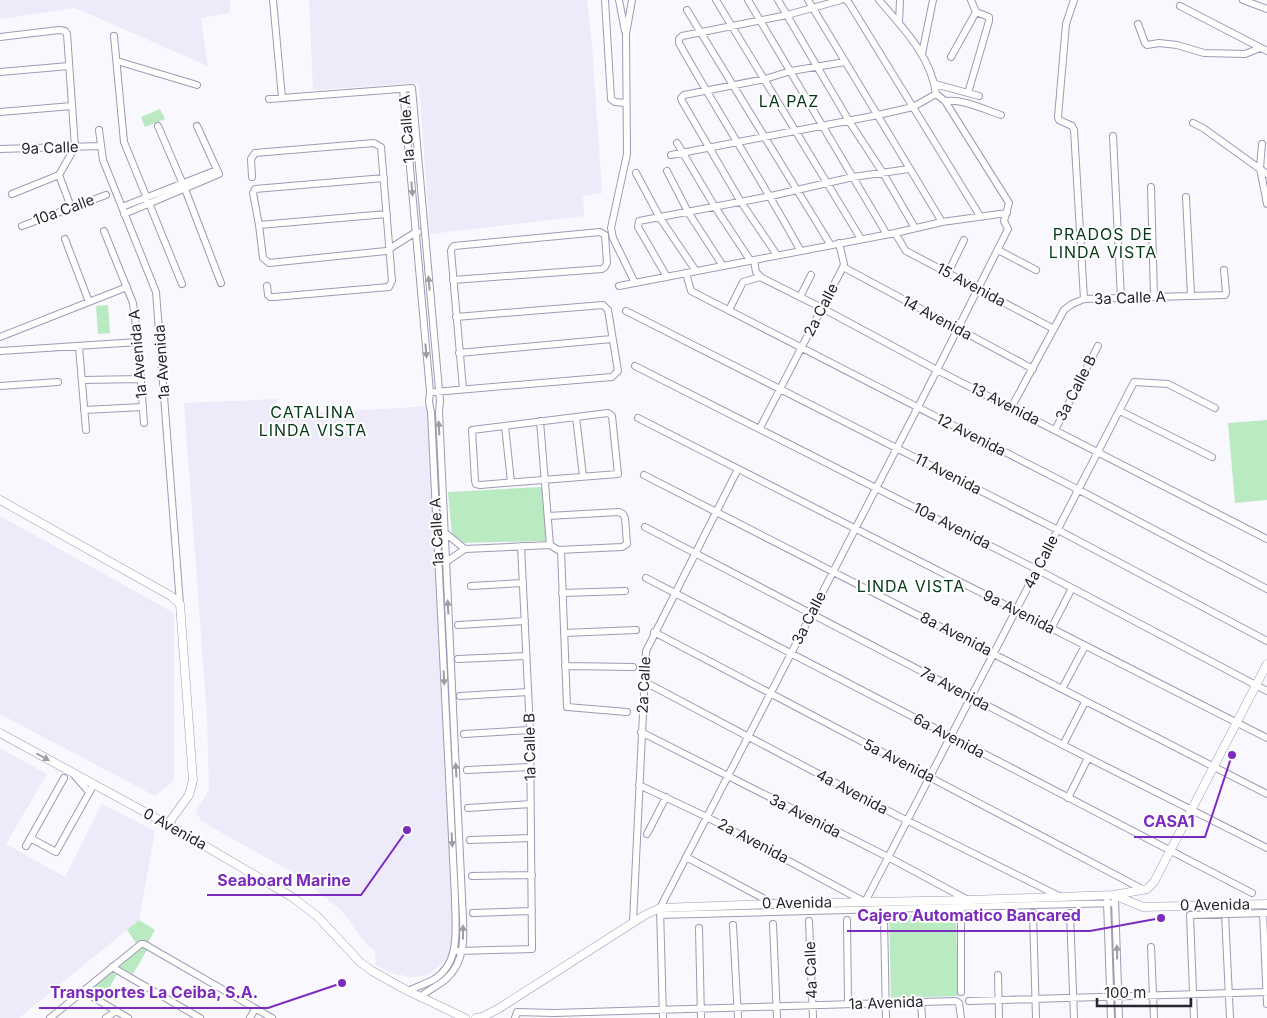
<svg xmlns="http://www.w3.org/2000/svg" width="1267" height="1018" viewBox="0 0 1267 1018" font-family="Inter,sans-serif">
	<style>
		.built { fill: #edeaf9 }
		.green { fill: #baeac1 }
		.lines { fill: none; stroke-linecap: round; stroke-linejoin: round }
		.minor-casing { stroke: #9f9ab5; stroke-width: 8 }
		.tertiary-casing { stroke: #9f9ab5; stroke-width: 9 }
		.minor { stroke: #fff; stroke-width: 6 }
		.tertiary { stroke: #fff; stroke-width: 8 }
		.oneway { fill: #9e9da1 }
		.labels { text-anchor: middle; stroke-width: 4; stroke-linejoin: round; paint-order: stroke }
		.street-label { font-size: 15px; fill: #27252f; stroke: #fff }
		.neighbourhood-label { font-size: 16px; letter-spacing: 1px; fill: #043816; stroke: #fff }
		.leader { fill: none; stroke: #7b2cbf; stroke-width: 2 }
		.callout-dot { fill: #7b2cbf; stroke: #fff; stroke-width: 2 }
		.callout-label { font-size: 16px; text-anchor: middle; font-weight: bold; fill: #7b2cbf; stroke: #fff; stroke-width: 4; stroke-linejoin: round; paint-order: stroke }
	</style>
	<rect width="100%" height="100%" fill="#f9f8fe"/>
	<path class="built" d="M0,0H230V13L201,18L208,66L75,8L0,19Z
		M309,0H587L592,45L602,193L583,196L584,216L430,234L419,83L313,90Z
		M277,399L279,415L432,406L463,955L448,956L433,972L423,976L410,977L391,973L376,965L375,950L367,945L342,911L297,875L201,821L196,811L209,790L207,717L184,403Z
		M0,516L174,613V781L155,796L0,714Z
		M0,748L47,774L6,844L65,877L102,804L155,831L139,920L19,1018H0Z"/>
	<path class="green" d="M160,109L165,119L145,127L141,117Z
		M108,305L110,333L98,334L96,306Z
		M1267,420V500L1235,503L1228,423Z
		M542,487L547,541L459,543L452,536L448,492Z
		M956,914L958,996L891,998L889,916Z
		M139,920L155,930L147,944L140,941L136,943L127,930Z
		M141,947L147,950L133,974L118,966Z
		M110,973L117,974L103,999L89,991Z"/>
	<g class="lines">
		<defs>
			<path id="minor" d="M273,0L282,98
				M605,0L611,99L615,102L625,103
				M619,0L625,31
				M632,0L626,34L627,154L611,228L613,238L635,283
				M716,0L861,239
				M748,0L886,233
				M778,0L849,121L883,173L915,228
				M808,0L942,222
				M846,0L849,3L980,216
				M1074,0L1066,24L1058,117L1059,120L1072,126L1074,130L1084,299
				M1243,0L1267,9
				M1180,6L1267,51
				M687,10L830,244
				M899,23L900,0
				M1138,24L1145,43L1147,45L1159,43L1177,45L1204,53L1245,54L1260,48
				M114,36L124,142L182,284
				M0,37L59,30L65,31L67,34L75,147L59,175L12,194
				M922,54L933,0
				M951,57L976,12
				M117,61L197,85
				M0,72L69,66
				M935,84L979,96
				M403,89L430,392L429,402L431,412L455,898C455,927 462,963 433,980C425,984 416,987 408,991
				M968,93L989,21V17L976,12L971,0
				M269,99L412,88L440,401L439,412L462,898C463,926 469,959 446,979C438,986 428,990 420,997
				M945,101C964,99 983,109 1001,115
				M0,112L72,106
				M1193,123L1203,128L1267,174
				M158,126L185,189L221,283
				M99,130L103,160L156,292L180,604
				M1113,136L1121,298
				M677,143L715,207L750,260
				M1262,144L1260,168L1267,204
				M0,149L100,146
				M671,155L878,115L913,107L936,94
				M667,171L688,212L723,266
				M636,173L660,218L696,271
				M59,175L71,207
				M252,177L251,159L255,153L374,143L381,147L392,281L389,287L274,297H270L268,295L267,286
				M384,178L255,189L253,193L259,225L263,258L269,263L386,251L416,232H418
				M1151,187L1154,297
				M1186,197L1191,295
				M122,207L217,170
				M124,214L219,174L197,126
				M259,225L387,214
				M22,226L106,195
				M104,231L133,303L138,342L144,423
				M895,233L906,251L1054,329
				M65,239L89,302
				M800,250C762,180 718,113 679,43V39L682,36L787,15L841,0
				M998,250L1036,270
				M777,255L741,202L682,101L681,98L684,95L765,79L791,71L845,62
				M754,260L756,272L762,278L822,308L937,370L1267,539
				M843,267L1033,369
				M686,273L691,291L1079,490L1267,589
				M948,273L964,240
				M667,277L638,227L639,221L771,196L853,177L909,169
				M453,280L602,269L605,267L607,263L605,235L600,232L454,246L452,248L451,251L463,389
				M619,286L895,233L942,222L1007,213
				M800,297L811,275
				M729,310L743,282L760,277
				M626,311L1058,530L1267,641
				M0,337L127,287
				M79,347L86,430
				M0,351L138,342
				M459,353L612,339
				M635,366L1038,570L1267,691
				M82,380L141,379
				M0,386L58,382
				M434,392L612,377L618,371L608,310L603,305L456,317
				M1011,408L1064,310L1072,304L1084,299L1225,295L1226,293L1224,270
				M84,410L143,407
				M1120,411L1212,457
				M608,413L612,416L618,474L480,485L476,484L475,481L472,430Z
				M576,417L583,476
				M638,418L1267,738
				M540,421L550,545
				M505,426L511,482
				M760,428L843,267L844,264L839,243
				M1055,430L1098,346
				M644,475L1267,794
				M645,527L1063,745L1267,848
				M444,532L465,549
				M561,550L567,707L627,712
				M446,562L465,549L550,545L558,550L622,547L627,544L625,518L623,514L619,512L548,516
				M646,578L1252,893
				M471,586L523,583
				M562,593L625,591
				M458,625L525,621
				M1051,629L1072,588
				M654,632L1144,890
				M564,633L636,630
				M458,659L526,656
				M565,666L633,667
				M645,682L898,816L1059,896
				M1062,689L1085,646
				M460,696L528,692
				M641,732L888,857L968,900
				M464,734L530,730
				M1063,745L1085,702
				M467,770L530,767
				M75,776L89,792
				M639,785L707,817L865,902L1134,382L1168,384L1215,408
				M1068,798L1088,758
				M468,808L531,804
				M647,834L666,797
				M30,838L56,852L94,784
				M470,840L531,838
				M26,846L64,778
				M686,857L774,904
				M472,876L532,875
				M1115,899L1119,1018
				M1107,901L1111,1018
				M961,907V992
				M473,913L532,911
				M1033,913L1036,1018
				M1070,913L1074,1018
				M1263,913L1267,1004
				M1225,914L1230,1018
				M660,915L1115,903
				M884,919L886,1018
				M847,920L848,1004
				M809,921L813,1018
				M633,922L646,651L738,469
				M773,924L777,1018
				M733,925L738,1018
				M699,928L701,1018
				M1151,947L1154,1018
				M458,951L532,949L530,730L521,546
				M112,967L200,1018
				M998,975L999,1018
				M83,991L128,1018
				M969,1001L1267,992
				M921,1002L922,1018
				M50,1018L141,944H144L272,1018
				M106,1018L116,1011
				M250,1018L255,1009
				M515,1018L517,1012L554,1013L956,1001L959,1003L961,1018
				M663,1018L660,908L937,370L1008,229L1004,221L1009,203L945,101L936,94C931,56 903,28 879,0
				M1194,1018L1190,915L1267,913"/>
			<path id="tertiary" d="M0,500L171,596L180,604L193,780L189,795L168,824
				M0,733L176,829L292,897L317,916L360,962L372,971L408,991L465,1018
				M1114,895L1147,889L1154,882L1267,664
				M476,1018L482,1017L498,1009L645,915L660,908L774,904L970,900L1114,895L1143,907L1267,904"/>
		</defs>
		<use href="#minor" class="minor-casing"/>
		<use href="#tertiary" class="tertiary-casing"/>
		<use href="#minor" class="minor"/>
		<use href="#tertiary" class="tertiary"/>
	</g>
	<defs><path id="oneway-solid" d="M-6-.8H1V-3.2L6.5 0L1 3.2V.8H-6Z" transform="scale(1.25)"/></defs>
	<g class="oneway">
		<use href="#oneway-solid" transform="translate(412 189) rotate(85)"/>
		<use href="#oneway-solid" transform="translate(429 283) rotate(-95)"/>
		<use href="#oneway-solid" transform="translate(426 351) rotate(85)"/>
		<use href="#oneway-solid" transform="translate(439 428) rotate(-93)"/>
		<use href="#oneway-solid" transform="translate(448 607) rotate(-93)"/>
		<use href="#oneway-solid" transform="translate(444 678) rotate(87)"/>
		<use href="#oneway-solid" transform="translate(43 757) rotate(29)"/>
		<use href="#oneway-solid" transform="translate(456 770) rotate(-93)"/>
		<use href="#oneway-solid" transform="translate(452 840) rotate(87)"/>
		<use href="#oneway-solid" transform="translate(463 932) rotate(-90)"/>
		<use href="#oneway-solid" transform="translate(1117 952) rotate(-92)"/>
	</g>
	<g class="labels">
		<g class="street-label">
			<text transform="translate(407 129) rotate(-94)" y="5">1a Calle A</text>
			<text transform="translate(50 148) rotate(-2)" y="5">9a Calle</text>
			<text transform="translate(64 210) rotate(-20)" y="5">10a Calle</text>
			<text transform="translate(971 285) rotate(28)" y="5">15 Avenida</text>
			<text transform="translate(1130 298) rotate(-2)" y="5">3a Calle A</text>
			<text transform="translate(821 310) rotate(-63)" y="5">2a Calle</text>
			<text transform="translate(937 318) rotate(28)" y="5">14 Avenida</text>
			<text transform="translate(138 354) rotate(-95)" y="5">1a Avenida A</text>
			<text transform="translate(162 362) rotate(-94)" y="5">1a Avenida</text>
			<text transform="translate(1076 388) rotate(-63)" y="5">3a Calle B</text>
			<text transform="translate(1005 404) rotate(27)" y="5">13 Avenida</text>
			<text transform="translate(971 435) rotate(27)" y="5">12 Avenida</text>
			<text transform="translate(948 474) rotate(27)" y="5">11 Avenida</text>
			<text transform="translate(952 526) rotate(27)" y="5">10a Avenida</text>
			<text transform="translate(437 532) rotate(-93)" y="5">1a Calle A</text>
			<text transform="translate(1041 562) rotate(-63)" y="5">4a Calle</text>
			<text transform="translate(1019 612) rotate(27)" y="5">9a Avenida</text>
			<text transform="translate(809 618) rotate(-63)" y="5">3a Calle</text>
			<text transform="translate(956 634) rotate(27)" y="5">8a Avenida</text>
			<text transform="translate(644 685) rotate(-87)" y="5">2a Calle</text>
			<text transform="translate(955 689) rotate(28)" y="5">7a Avenida</text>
			<text transform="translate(949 736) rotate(28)" y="5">6a Avenida</text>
			<text transform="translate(530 747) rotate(-91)" y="5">1a Calle B</text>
			<text transform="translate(899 761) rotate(27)" y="5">5a Avenida</text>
			<text transform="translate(852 792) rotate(28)" y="5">4a Avenida</text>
			<text transform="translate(805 816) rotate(27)" y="5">3a Avenida</text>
			<text transform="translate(175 829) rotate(29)" y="5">0 Avenida</text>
			<text transform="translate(753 841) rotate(28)" y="5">2a Avenida</text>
			<text transform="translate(797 903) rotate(-1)" y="5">0 Avenida</text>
			<text transform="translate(1215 905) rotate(-1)" y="5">0 Avenida</text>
			<text transform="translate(811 970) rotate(-92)" y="5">4a Calle</text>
			<text transform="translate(886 1003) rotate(-2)" y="5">1a Avenida</text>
		</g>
		<g class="neighbourhood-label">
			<text x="789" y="107">LA PAZ</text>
			<text x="1103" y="240">PRADOS DE<tspan x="1103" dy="18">LINDA VISTA</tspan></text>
			<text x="313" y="418">CATALINA<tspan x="313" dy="18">LINDA VISTA</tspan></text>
			<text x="911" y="592">LINDA VISTA</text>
		</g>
	</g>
	<path class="leader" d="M1232 755L1205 837H1134M407 830L361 895H207M1161 918L1090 931H847M342 983L268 1008H39"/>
	<g class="callout-dot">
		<circle cx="1232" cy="755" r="5"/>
		<circle cx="407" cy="830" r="5"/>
		<circle cx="1161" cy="918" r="5"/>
		<circle cx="342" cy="983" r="5"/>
	</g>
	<g class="callout-label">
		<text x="1169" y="827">CASA1</text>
		<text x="284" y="886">Seaboard Marine</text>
		<text x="969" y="921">Cajero Automatico Bancared</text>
		<text x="154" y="998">Transportes La Ceiba, S.A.</text>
	</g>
	<path d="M1097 998v8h94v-8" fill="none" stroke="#27252f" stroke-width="2.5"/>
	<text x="1104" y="998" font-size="15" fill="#27252f" stroke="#ffffff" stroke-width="4" paint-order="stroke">100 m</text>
</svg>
